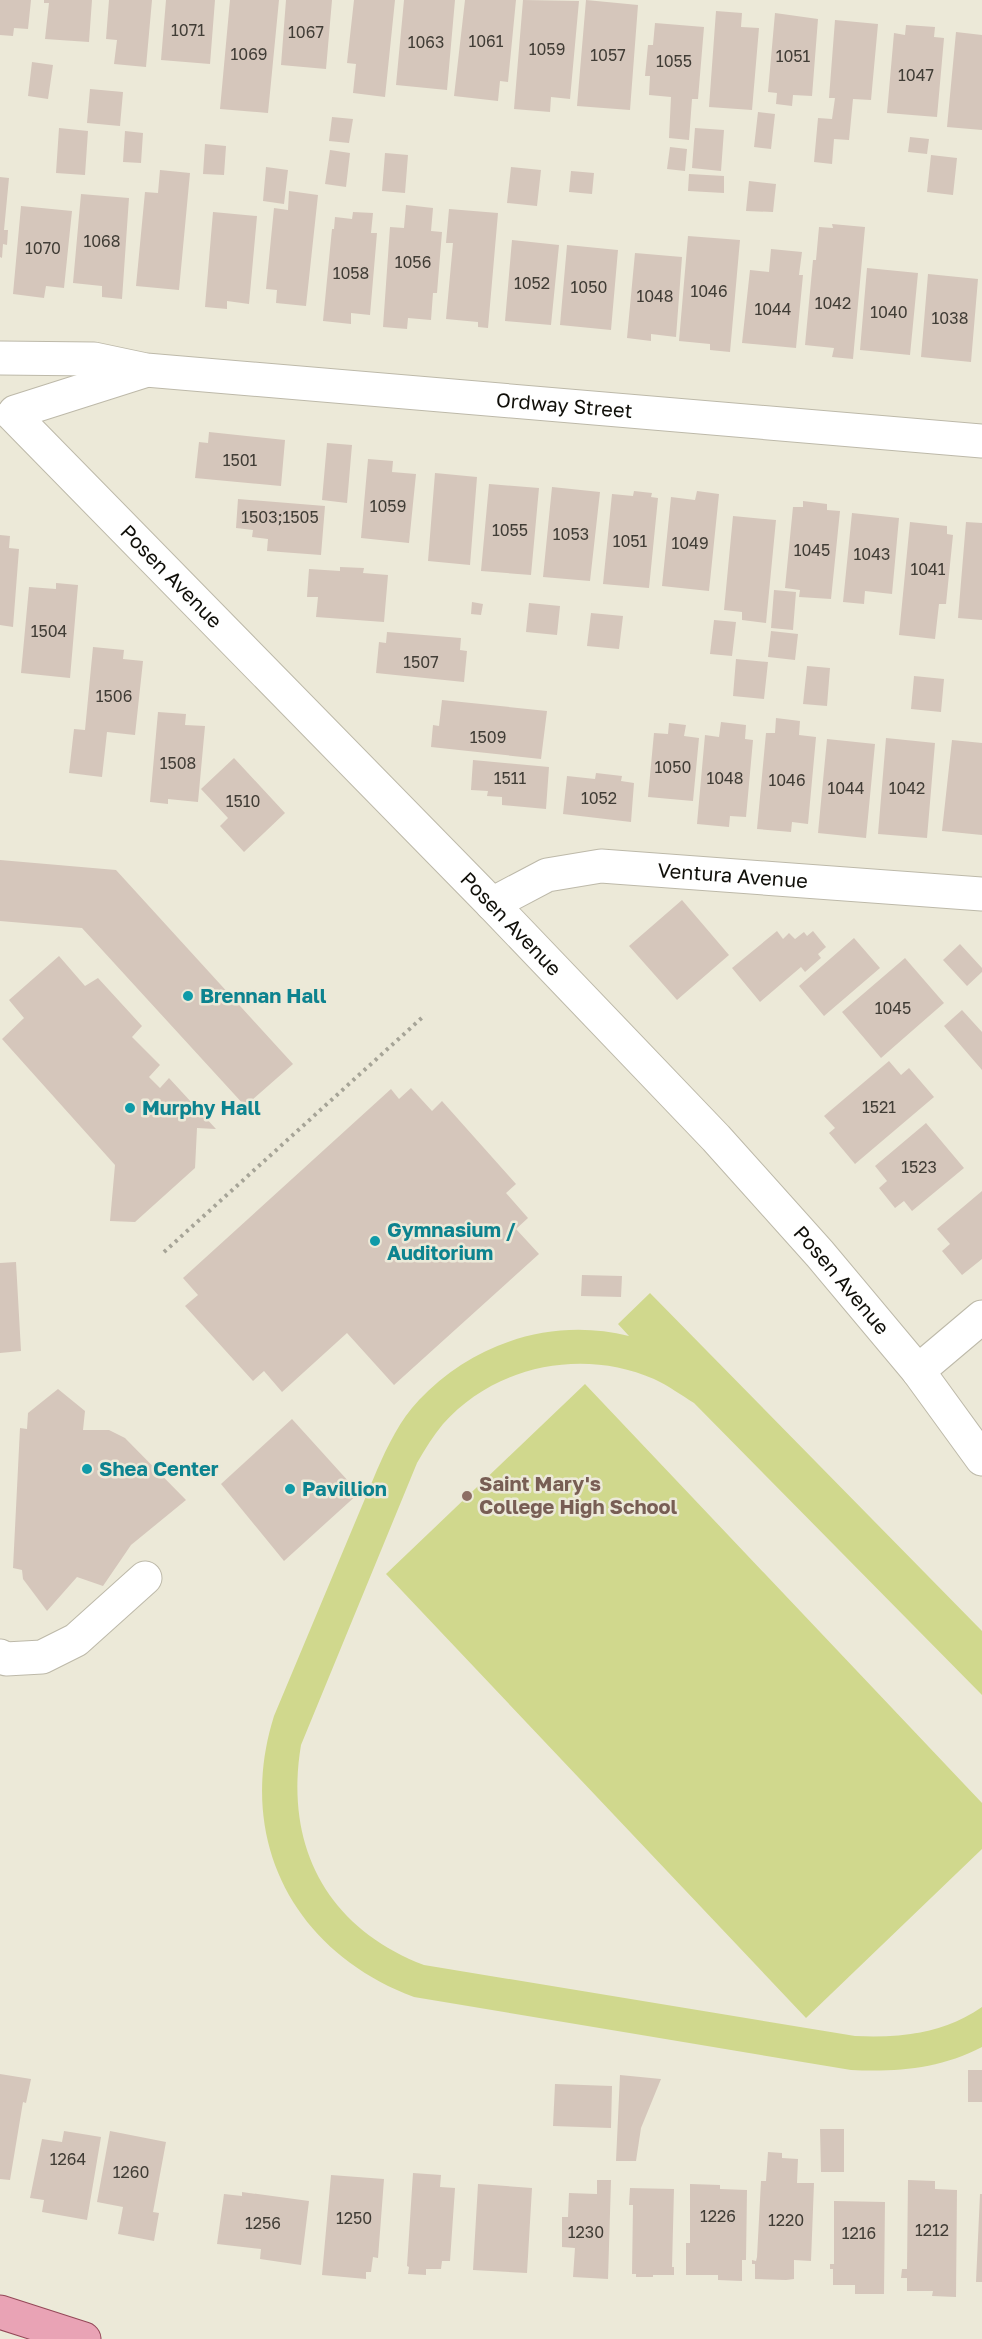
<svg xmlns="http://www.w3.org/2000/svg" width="982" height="2339" viewBox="0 0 982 2339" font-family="'Golos Text',sans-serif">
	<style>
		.green { fill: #d0d88d }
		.building { fill: #d5c6bb }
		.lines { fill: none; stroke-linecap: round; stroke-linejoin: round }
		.minor-casing { stroke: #bdb9a9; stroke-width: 35 }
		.major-casing { stroke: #944858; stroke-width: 35 }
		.path { stroke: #a6a497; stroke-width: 4; stroke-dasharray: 3 4.5; stroke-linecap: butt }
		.minor { stroke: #fff; stroke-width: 33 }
		.major { stroke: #e9a3b5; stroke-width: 33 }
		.culture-dot { fill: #0f9aa8; stroke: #ece9d8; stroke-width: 2 }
		.education-dot { fill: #8d6e63; stroke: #ece9d8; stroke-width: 2 }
		.labels { text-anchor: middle; stroke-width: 5; stroke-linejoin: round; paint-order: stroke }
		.number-label { font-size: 16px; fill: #413d36 }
		.street-label { font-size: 20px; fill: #100f09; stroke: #ece9d8 }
		.culture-label { font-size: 20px; font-weight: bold; fill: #0d838f; stroke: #ece9d8; text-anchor: start }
		.education-label { font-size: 20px; font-weight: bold; fill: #785e54; stroke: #ece9d8; text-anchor: start }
	</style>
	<rect width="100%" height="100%" fill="#ece9d8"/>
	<path class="green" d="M650,1293L982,1631V1695L694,1403C681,1395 669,1386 654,1379C583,1348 495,1365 443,1424C433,1436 425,1449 417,1463L301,1745C284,1846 327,1928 424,1965L855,2036C900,2038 943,2034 982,2007V2047C940,2069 897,2072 851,2070L414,1997C294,1952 235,1840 274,1716L377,1470C388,1445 400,1420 419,1400C473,1343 552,1317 629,1336L618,1324Z
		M585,1384L982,1803V1849L806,2018L386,1574Z"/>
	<path class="building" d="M0,0H31L28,29L14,28L13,36L0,35Z
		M44,0H92L89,42L45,39L49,3H44Z
		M109,0H152L146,67L114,64L117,40L106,39Z
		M166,0H215L210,64L161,60Z
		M230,0H279L268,113L220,109Z
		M286,0H332L326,69L281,65Z
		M354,0H395L385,97L353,93L356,64L347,63Z
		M404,0H455L447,90L396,85Z
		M465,0H516L508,82L500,81L498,101L454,96Z
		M523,0L579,1L570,99L551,97L550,112L514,109Z
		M586,0L638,5L630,110L577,106Z
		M716,11L742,13L741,27L759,28L752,110L709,107Z
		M775,13L818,19L812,96L793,95L792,106L776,104L777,93L768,92Z
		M835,20L878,24L871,100L853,99L849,140L834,139L832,164L814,162L818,118L832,119L835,98H829Z
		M655,23L704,27L698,99H692L689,140L669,138L671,97L649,95L650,76H645L648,45H653Z
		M906,25L935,27L934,37L944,38L937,117L887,113L894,33L905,35Z
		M956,32L982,35V130L947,127Z
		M32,62L53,65L48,99L28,96Z
		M90,89L123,92L120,126L87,123Z
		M758,112L775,114L771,149L754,147Z
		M332,117L353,119L349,143L329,141Z
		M59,128L88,131L85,175L56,173Z
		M695,128L724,130L721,171L692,168Z
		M125,131L143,133L141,163L123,162Z
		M910,137L929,139L927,154L908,152Z
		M205,144L226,146L224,175L203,174Z
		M670,147L687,149L685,171L667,169Z
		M330,150L350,153L346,187L325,184Z
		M385,153L408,155L405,193L382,191Z
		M931,155L957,158L953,195L927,192Z
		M266,167L288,170L284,204L263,201Z
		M511,167L541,170L537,206L507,203Z
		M160,170L190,173L179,290L136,286L145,192L158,193Z
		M571,171L594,173L592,194L569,192Z
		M689,174L724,176V193L688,191Z
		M0,177L9,178L4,230H8L7,245L3,244L2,258L0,257Z
		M749,181L776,184L773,212L746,211Z
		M289,191L318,195L306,306L276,303L277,290L266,289L274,208L288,210Z
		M81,194L129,198L122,299L102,297V286L73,283Z
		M406,205L433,208L431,231L442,232L437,293H433L431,320L408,318L407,329L383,327L390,227L404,228Z
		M21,206L72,211L64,288L46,286L44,298L13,294Z
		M449,209L498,213L488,328L478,327V322L446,319L453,243H446Z
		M213,212L257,216L249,304L227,301V309L205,307Z
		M353,212L373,213L371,233H377L370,315L351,313V324L323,321L332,229H334L335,217L352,219Z
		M832,224L865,227L853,359L832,357L834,348L805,345L813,260H816L819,227L833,228Z
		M688,236L740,240L730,352L710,350V344L679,341Z
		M512,240L559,245L551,325L505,321Z
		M567,245L618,250L611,330L560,325Z
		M771,249L802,252L799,275H803L796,348L742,343L750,270L769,272Z
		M635,253L682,257L676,337L651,334V341L627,338Z
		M867,268L918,273L910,355L860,350Z
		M928,274L978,279L971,362L921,357Z
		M209,432L285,440L281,486L195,478L199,442L208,443Z
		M327,443L352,445L347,503L322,500Z
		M368,459L393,461L392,472L416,474L409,543L361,538Z
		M435,473L477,477L470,565L428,561Z
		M489,484L539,488L531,575L481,571Z
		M552,487L600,492L590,581L543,577Z
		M634,491L652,493L651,497L658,498L649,588L603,584L612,494L633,496Z
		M697,491L719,494L709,591L662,586L671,497L695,500Z
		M238,499L325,506L321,555L267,551L268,539L252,537L253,530L236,528Z
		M803,501L827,504V510L840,511L831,599L799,597L800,590L785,588L793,507H803Z
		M852,513L899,518L892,594L865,591L864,604L843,602Z
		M733,516L776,520L766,623L742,620V612L724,610Z
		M910,522L947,526V534L953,535L946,604H939L935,639L899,635Z
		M966,522L982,523V620L958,618Z
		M0,535L10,536L9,548L19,549L13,627L0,625Z
		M340,567L364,568L363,573L388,575L384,622L316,617L318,597H307L309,569L340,571Z
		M56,583L78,585L70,678L21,673L29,587L56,589Z
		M774,590L796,592L793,630L771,628Z
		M472,602L483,604L481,615L471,614Z
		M529,603L560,606L557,635L526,632Z
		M591,613L623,616L619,649L587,646Z
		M714,620L736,622L732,656L710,654Z
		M771,631L798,634L795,660L768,657Z
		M387,632L461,638L460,650L467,651L464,682L376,673L379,642L386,643Z
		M93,647L124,650L123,659L143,661L135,735L107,732L102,777L69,773L74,729L85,730Z
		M736,659L768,662L764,699L733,696Z
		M807,666L830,668L827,706L803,704Z
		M914,676L944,679L941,712L911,709Z
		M442,700L547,711L541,759L431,747L433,725L439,726Z
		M158,712L186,714L185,725L205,726L198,802L168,799V804L150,802Z
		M776,718L800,721L799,735L816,737L808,824L792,822L791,832L757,829L766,733H775Z
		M721,722L746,725L745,739L753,740L746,817L730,816L729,827L697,824L705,735L719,737Z
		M669,723L686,725L684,736L699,738L693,801L648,797L654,733L668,734Z
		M886,738L935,743L927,838L878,834Z
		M827,739L875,744L866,838L818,833Z
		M952,740L982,743V835L942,831Z
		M234,758L285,813L244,852L220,826L228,818L201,789Z
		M473,760L549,767L546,809L502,805V797L487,796L488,791L471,790Z
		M596,773L622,776L621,781L634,783L631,822L563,814L567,776L595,779Z
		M0,860L116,870L293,1064L245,1106L82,928L0,921Z
		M682,900L729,955L677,1000L629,946Z
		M777,931L783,939L789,933L795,939L804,932L807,936L813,931L826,947L818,954L821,958L805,972L801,967L760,1002L732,968Z
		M854,938L880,968L824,1016L799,986Z
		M960,944L982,968V972L967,986L943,960Z
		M59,956L85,986L98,978L142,1026L132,1037L160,1065L149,1077L160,1088L169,1078L216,1129L197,1128L195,1168L135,1222L110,1221L115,1165L2,1039L24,1018L9,1000Z
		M905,958L944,1003L881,1058L842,1012Z
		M962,1010L982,1032V1070L944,1026Z
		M889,1061L901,1075L909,1068L934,1097L855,1164L829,1133L835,1128L824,1116Z
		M411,1088L432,1111L442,1101L516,1184L506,1193L528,1218L516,1229L539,1254L394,1385L347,1333L282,1392L264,1371L253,1381L185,1306L198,1295L183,1278L391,1089L399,1099Z
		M926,1123L964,1168L912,1211L904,1201L895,1208L879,1188L887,1181L875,1166Z
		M982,1191V1259L962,1275L942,1251L950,1244L937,1229Z
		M16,1262L21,1351L0,1353V1263Z
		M582,1275L622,1276L621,1297L581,1296Z
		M58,1389L85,1411L83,1430H109L125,1438L186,1500L131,1545L103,1586L77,1577L47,1611L23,1579L22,1570L13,1568L20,1428L27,1429L28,1413Z
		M292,1419L359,1493L284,1561L221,1484Z
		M968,2070H982V2102H968Z
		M0,2074L31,2079L26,2103L23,2102L10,2180L0,2179Z
		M620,2075L661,2079L641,2128L636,2161H616Z
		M555,2084L612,2086L611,2128L553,2126Z
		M820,2129H844V2172H821Z
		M64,2131L101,2137L87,2220L42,2212L44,2200L30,2198L42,2139L62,2142Z
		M110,2131L166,2142L153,2212L159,2213L154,2241L118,2234L123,2207L97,2202Z
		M768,2152L782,2153V2158L798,2159L797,2183H814L811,2261L794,2260V2279L786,2280L755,2279V2264H752V2260L756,2261L757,2257L761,2181H766Z
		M413,2173L441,2175L440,2187L455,2188L450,2261H442L441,2269H426V2275L408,2274L409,2267L407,2266Z
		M331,2175L384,2179L378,2258L373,2257L371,2272H366V2279L322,2275Z
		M597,2180H611L608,2279L573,2277L575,2248L562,2247V2217H568L569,2193L597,2194Z
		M908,2180L935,2181V2189L957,2190L956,2297L932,2296L933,2291H907V2278H901L902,2269H907Z
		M478,2184L532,2188L527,2273L473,2270Z
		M690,2184L720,2185V2189L747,2190L746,2260H742V2281L718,2280V2275H686V2243H690Z
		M630,2188L674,2189L672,2267H674V2275H653V2277H636V2274H632L633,2205H629Z
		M242,2192L309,2201L301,2265L260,2259L261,2249L217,2244L224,2194L242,2196Z
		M980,2194H982V2282H976Z
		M834,2201L885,2202L884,2294H855V2285H833V2269H830V2264H834Z"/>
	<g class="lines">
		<defs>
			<g id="minor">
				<path id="s1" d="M0,358L94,359L146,370L982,441"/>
				<path d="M15,412L144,371"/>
				<path id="s2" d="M13,415L492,904L716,1138L820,1254L918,1371L982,1459"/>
				<path id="s3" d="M492,904L547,875L601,866L982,894"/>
				<path d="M918,1371L982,1317"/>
				<path d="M0,1656L6,1659L42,1657L76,1640L145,1578"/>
			</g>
			<path id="major" d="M0,2312L84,2339"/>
		</defs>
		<use href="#minor" class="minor-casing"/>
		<use href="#major" class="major-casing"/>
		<path class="path" d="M164,1252L425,1015"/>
		<use href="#minor" class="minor"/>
		<use href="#major" class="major"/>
	</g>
	<g class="culture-dot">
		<circle cx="188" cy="996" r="6"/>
		<circle cx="130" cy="1108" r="6"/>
		<circle cx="375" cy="1241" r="6"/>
		<circle cx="87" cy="1469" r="6"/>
		<circle cx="290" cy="1489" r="6"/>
	</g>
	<circle class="education-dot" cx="467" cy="1496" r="6"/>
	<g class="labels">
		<g class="number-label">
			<text x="188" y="36">1071</text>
			<text x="306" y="38">1067</text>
			<text x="486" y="47">1061</text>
			<text x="426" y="48">1063</text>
			<text x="547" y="55">1059</text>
			<text x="249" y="60">1069</text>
			<text x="608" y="61">1057</text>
			<text x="793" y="62">1051</text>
			<text x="674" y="67">1055</text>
			<text x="916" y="81">1047</text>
			<text x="102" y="247">1068</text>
			<text x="43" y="254">1070</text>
			<text x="413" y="268">1056</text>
			<text x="351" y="279">1058</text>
			<text x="532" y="289">1052</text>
			<text x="589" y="293">1050</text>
			<text x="709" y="297">1046</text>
			<text x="655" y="302">1048</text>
			<text x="833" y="309">1042</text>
			<text x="773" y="315">1044</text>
			<text x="889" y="318">1040</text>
			<text x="950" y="324">1038</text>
			<text x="240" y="466">1501</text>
			<text x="388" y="512">1059</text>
			<text x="280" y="523">1503;1505</text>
			<text x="510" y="536">1055</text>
			<text x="571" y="540">1053</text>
			<text x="630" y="547">1051</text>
			<text x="690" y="549">1049</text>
			<text x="812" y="556">1045</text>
			<text x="872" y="560">1043</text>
			<text x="928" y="575">1041</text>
			<text x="49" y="637">1504</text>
			<text x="421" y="668">1507</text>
			<text x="114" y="702">1506</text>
			<text x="488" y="743">1509</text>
			<text x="178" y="769">1508</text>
			<text x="673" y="773">1050</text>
			<text x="510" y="784">1511</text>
			<text x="725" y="784">1048</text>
			<text x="787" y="786">1046</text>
			<text x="846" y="794">1044</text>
			<text x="907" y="794">1042</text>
			<text x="599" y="804">1052</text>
			<text x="243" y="807">1510</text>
			<text x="893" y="1014">1045</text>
			<text x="879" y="1113">1521</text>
			<text x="919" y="1173">1523</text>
			<text x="68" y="2165">1264</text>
			<text x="131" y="2178">1260</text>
			<text x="718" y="2222">1226</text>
			<text x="354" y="2224">1250</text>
			<text x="786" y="2226">1220</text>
			<text x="263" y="2229">1256</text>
			<text x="932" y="2236">1212</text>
			<text x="586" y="2238">1230</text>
			<text x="859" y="2239">1216</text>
		</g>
		<g class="street-label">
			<text dy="7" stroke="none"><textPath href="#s1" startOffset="567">Ordway Street</textPath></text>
			<text dy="7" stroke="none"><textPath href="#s2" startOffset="226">Posen Avenue</textPath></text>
			<text dy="7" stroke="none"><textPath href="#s3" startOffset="249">Ventura Avenue</textPath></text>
			<text dy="7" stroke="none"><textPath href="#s2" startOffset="712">Posen Avenue</textPath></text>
			<text dy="7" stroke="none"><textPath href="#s2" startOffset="1198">Posen Avenue</textPath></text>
		</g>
		<g class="culture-label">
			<text x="200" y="1003">Brennan Hall</text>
			<text x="142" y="1115">Murphy Hall</text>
			<text x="387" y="1237">Gymnasium /<tspan x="387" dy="23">Auditorium</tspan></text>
			<text x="99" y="1476">Shea Center</text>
			<text x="302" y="1496">Pavillion</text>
		</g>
		<g class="education-label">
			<text x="479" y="1491">Saint Mary's<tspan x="479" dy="23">College High School</tspan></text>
		</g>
	</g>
</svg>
